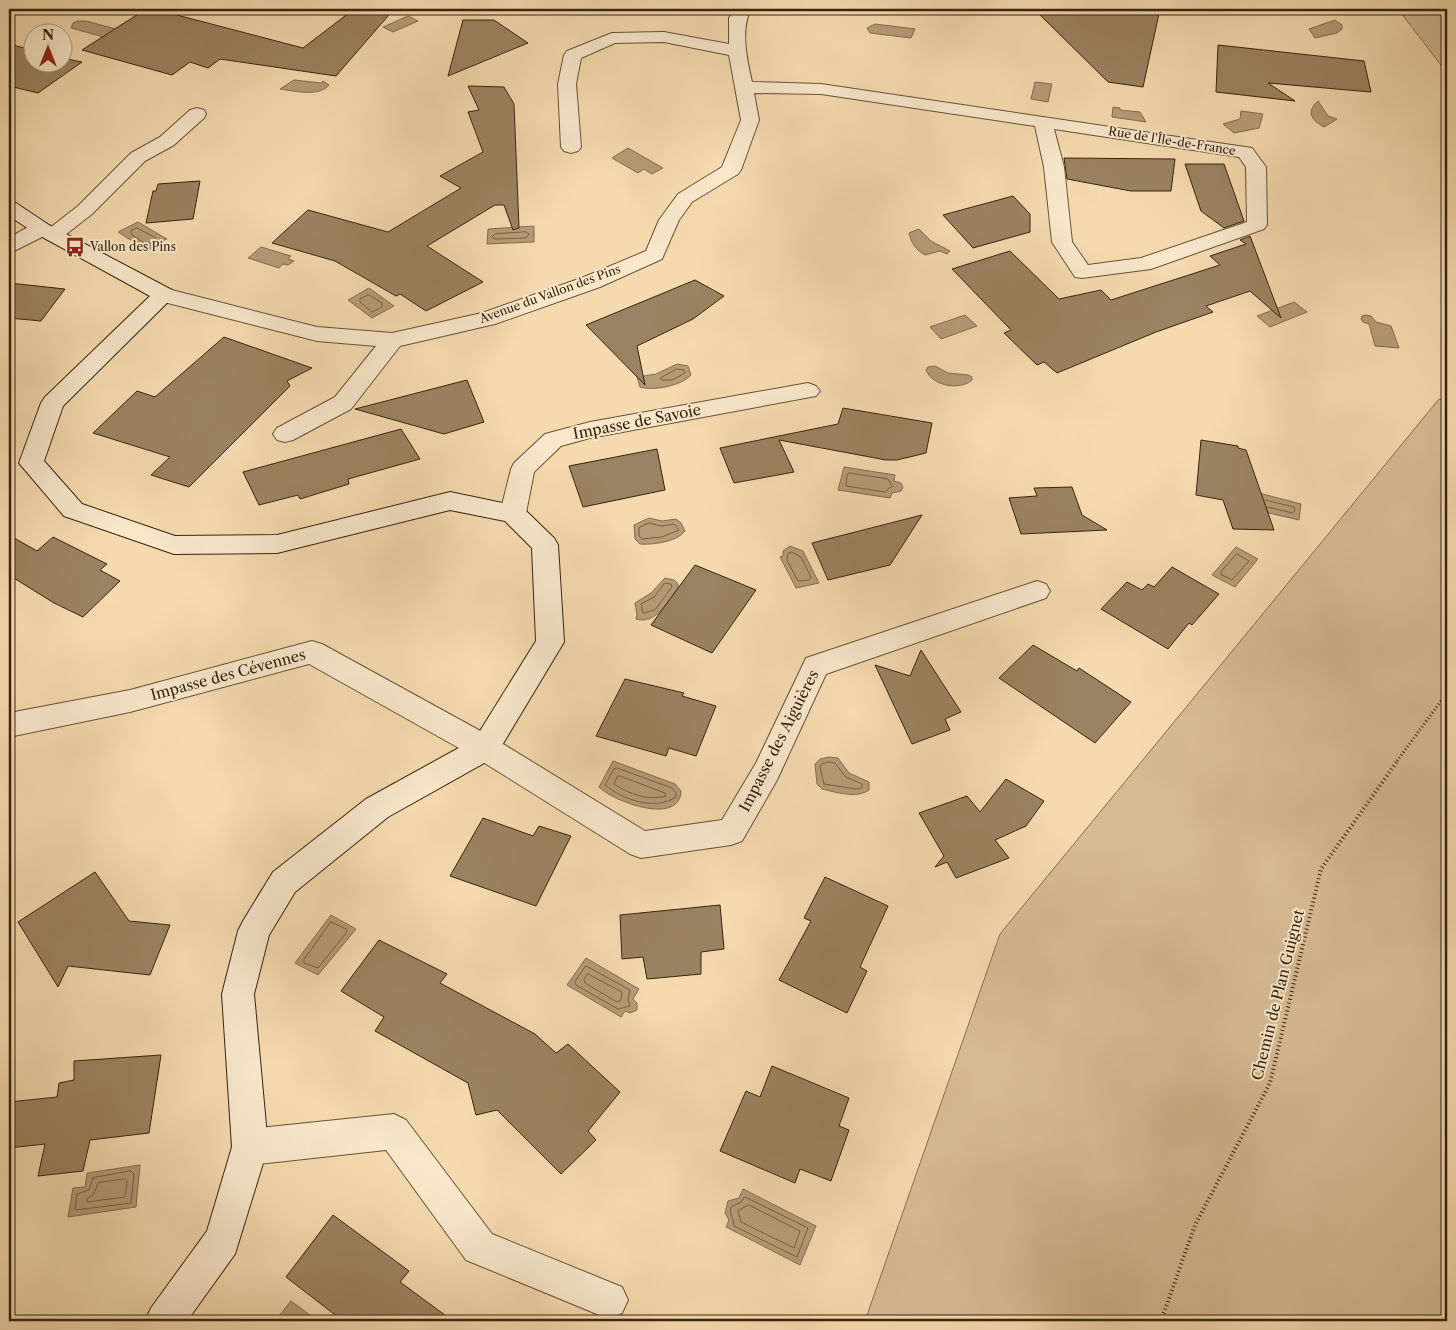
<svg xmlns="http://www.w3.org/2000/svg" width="1456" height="1330" viewBox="0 0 1456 1330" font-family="'Libre Caslon Text',serif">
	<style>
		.green { fill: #d5bb94; stroke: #867051 }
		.water { fill: #b49c78; stroke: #826c4e }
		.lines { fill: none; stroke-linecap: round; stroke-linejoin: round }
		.shore { stroke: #766043; stroke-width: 1 }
		.building { fill: #9a8362; stroke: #37240e }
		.street-casing { stroke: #665236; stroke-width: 2 }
		.secondary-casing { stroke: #37240e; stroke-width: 2 }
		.path-far1 { stroke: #37240e; stroke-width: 3; stroke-dasharray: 1 2.5; stroke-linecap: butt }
		.path { stroke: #37240e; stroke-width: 4; stroke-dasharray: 1 3; stroke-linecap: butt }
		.street { fill: #f8e7cb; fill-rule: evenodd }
		.secondary { fill: #f8e7cb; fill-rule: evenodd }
		.labels { text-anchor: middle; stroke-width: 4; stroke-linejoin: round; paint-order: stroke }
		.far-street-label { font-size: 12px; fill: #37240e; stroke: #f8e7cb }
		.far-poi-label { font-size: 12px; fill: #37240e; stroke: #f8e7cb; text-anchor: start }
		.street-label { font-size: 15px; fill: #37240e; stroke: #f8e7cb }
	</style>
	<rect width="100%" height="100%" fill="#f5daaf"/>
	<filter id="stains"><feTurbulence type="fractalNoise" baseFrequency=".004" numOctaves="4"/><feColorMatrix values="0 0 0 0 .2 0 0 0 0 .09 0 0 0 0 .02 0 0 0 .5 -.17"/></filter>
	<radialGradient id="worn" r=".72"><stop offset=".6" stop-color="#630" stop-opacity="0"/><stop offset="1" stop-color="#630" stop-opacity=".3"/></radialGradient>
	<path class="green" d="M1398,9H1447V73Z
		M1439,399L1447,402V1321H865L1000,934Z"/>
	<path class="water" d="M408,16L418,21L393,32L383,27Z
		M1335,20L1342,25V29L1337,33L1315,38L1309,29Z
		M77,21H86L120,30L107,38L71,28L73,23Z
		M875,24L915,29L911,38L870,33L867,28Z
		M294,80L321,83L323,81L329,85C320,97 294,91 280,89Z
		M1035,82L1052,84L1048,102L1031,99Z
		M1318,101L1328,116L1337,119L1324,127C1311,120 1306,112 1318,101Z
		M1113,107L1120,108V110L1140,112L1146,122L1112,117Z
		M1241,111L1263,114L1259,128L1234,133L1223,124L1240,119Z
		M628,148L663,168L652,174L644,169L638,173L612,158Z
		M138,222L167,239L162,241L161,246L146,250L118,232Z
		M534,226V242L487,244L488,229Z
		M919,229L931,241L950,251L947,254L940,251L925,255C916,250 911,243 909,233Z
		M261,247L291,256L288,259L294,261L288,265L283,264L279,268L248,258Z
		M369,288L394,306L372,318L348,300Z
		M1294,302L1307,312L1270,327L1257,316Z
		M965,315L977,326L941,339L930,327Z
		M1366,315L1371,316L1376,322L1391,326L1399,348L1375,346L1369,324L1363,322L1361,319L1362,316Z
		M677,364L688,366L691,375C681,386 654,391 640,387L637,377L656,374Z
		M935,366L948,373L968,375L972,377V380C960,391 932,386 926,370L928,367Z
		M844,467L895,475L894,481L901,483L903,487L901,491L892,493L890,498L838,490Z
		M1255,492L1301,504L1299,520L1252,509Z
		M649,518L662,521L676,519L681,523L685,531C677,542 652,545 640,544L635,539L634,525Z
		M790,546L803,551L819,583L796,588L780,557L783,556V551Z
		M1236,547L1258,559L1235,587L1212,575Z
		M665,578L674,580L678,584V588C667,602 656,625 636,619L637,615L635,603L651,593Z
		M829,757L838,758L849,773L869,782V790C857,799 835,792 822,789L817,784L815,764L820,759Z
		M613,761L675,784L681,791C680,826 614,802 599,787Z
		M331,915L356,929L318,975L295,963Z
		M586,958L639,989L633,999L637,1003V1010L630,1013L625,1011L621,1017L567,985Z
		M140,1165L136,1207L68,1217L73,1188L85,1187L87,1173Z
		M743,1189L816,1226L800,1265L726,1227L729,1220L725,1213L728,1201L739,1198Z
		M291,1301L318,1321H275Z"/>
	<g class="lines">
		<path class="shore" d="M137,228L156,238L157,241L146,244L132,235L131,231Z
			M526,232L529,234L526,238L495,239L492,237L495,234Z
			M369,295L382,303V307L372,312L360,302V299Z
			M677,369L684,370L685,373L672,380H661V378Z
			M850,473L888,479L892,486L885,492L846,486L847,475Z
			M1265,500L1294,507L1295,510L1293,513L1267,507
			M649,523L661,526L674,524L679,530L662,537L642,539L639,536V528Z
			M792,552L801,557L811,577L809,580L798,581L787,560L788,554Z
			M1237,554L1249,561L1232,580L1222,575L1221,572Z
			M665,583L671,584L672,587L655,610L643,613L641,604L654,597Z
			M829,762L835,763L846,777L862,784V788L856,789L824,784L820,767L822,764Z
			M617,768L672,788L676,793V797C655,811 623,800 605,785L614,769Z
			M620,776L665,793L666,796C648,801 629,794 614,784L617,777Z
			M331,922L346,929L347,932L318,968L304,963V960Z
			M586,966L630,990L628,999L630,1006L618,1009L576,985L575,982Z
			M588,974L622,992L621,1000L617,1002L585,983L584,980Z
			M131,1171L134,1174L131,1203L75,1210L77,1194L89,1190L93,1178Z
			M125,1179L127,1181L125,1197L87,1202V1199L94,1194L98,1183Z
			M745,1197L808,1228L797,1257L734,1226C734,1219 729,1214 731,1207L741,1202Z
			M749,1205L800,1231L794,1248L741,1222L738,1211Z"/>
	</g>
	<path class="building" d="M146,9H154L303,48L354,9H394L336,76L220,59L208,68L190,62L172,75L82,50Z
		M1034,9H1160L1143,87L1108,82Z
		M463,20H494L528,43L448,76Z
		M9,44L32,50V62H62V58L82,62L38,93L9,86Z
		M1218,45L1364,61L1371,92L1268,83L1295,101L1216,92Z
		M468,86L504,87L514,104L519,228L513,230L504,205H495L427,246L483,282L426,311L400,294L396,296L335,261L272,243L308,210L388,232L461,188L440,176L483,152L468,112L479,110Z
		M1064,158L1175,159L1171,191H1131L1067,179Z
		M1185,164H1224L1244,221L1224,228L1201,211Z
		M200,181L193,219L146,223L153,191H156L158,184Z
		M1013,196L1030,214V232L973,248L943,215Z
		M1250,236L1281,318L1250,291L1206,306L1213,312L1156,332L1057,373L1044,362L1037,365L1004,333L1011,330L952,269L1010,251L1059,299L1101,290L1111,300L1220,265L1210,256L1246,244L1240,240Z
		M695,280L724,296L693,319L637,346L645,385L586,325Z
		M9,283L65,289L41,321L9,318Z
		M224,337L312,368L287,381L290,386L189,487L151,475L170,457L93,433L137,391L155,397Z
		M467,380L484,422L444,434L355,409Z
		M843,408L932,423L926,453L897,460H886L779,440L794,472L734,483L720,448L838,424Z
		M401,429L420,459L348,479L349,484L300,499L298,495L259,505L243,472Z
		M1201,440L1238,446V448L1246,450L1274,530L1233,529L1223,500L1196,495Z
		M657,449L665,490L583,507L569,466Z
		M1072,487L1082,515L1107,530L1021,534L1009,498L1037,496L1034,488Z
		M922,515L890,565L828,580L812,543Z
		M9,535L37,551L53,537L107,564L100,570L120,581L83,617L54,603L9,575Z
		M695,565L756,590L712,653L651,625Z
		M1172,567L1219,594L1192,625L1189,623L1168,649L1101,609L1127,582L1142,590L1148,584L1154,587Z
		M1033,645L1077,671L1079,668L1131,702L1095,743L999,678Z
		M921,650L961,712L945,719L950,730L912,744L875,665L910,676Z
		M625,679L684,693L682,696L716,706L696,756L669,748L666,756L596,736Z
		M1006,779L1044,801L1026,826L995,840L1009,858L956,878L947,862L935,867L944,856L919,813L967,796L980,812Z
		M483,818L533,836L539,826L571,836L536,906L450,876Z
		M95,872L129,921L170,925L150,975L68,966L58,987L18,922Z
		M825,877L888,906L860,967L867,971L847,1013L779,980L811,921L804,918Z
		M720,905L724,949L701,952V974L647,979L643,957L622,959L620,915Z
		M379,940L447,974L440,983L535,1034L556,1053L568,1044L620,1092L588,1131L596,1140L561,1174L497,1110L476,1115L468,1083L375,1031L384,1017L341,991Z
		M161,1055L149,1133L90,1140L83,1171L38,1176L45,1144L9,1148V1102L57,1097L59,1083L74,1080V1061Z
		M772,1066L849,1098L839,1126L849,1130L831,1181L800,1169L795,1183L720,1151L746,1091L760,1097Z
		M333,1215L409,1271L400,1282L453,1321H343L286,1277Z"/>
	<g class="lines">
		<defs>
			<path id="street" d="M735,9H751C740,29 747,60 752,82L821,84L1252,148L1266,167L1267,225L1264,229L1151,269L1082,278L1075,277L1052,242L1044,167L1035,126L821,94L754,93L759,120L741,170L738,174L692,202L679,220L662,259L600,287L495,324L400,346L351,409L293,440L285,442L277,440L273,434L277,428L335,397L376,346L317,341L156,300L153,295L156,290L164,288L317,327L392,333L482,313L584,277L646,251L659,220L678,194L722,167L741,120L729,55L664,42L615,43L581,58L576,84L581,147L578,151L571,153L564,151L561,147L558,84L564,55L567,51L612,33L664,32L729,44V18ZM1054,129L1239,157L1246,167L1247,222L1141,258L1088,265L1072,242L1064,167Z
				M197,108L204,110L206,114L204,118L174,145L145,161L92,214L60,239L53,241L46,239L44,236L16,250L9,252V238C20,232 39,217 51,227L78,206L131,153L160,137L190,110Z
				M808,383L816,386L820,391L816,396L590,438L561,446L534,472L526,513L522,519L513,522L504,519L500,513L511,469L514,463L545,434L590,422Z
				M1037,581L1046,584L1050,591L1046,598L826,674L777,780L742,841L731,845L641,858L630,854L475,757L309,664L130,712L9,737V713L130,690L312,641L322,644L495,739L645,831L722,820L756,763L806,658Z
				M394,1114L406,1120L492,1234L622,1287L628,1300L622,1313L609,1319L466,1260L386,1150L250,1165L238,1159L232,1147L238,1135L250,1129Z"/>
			<path id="secondary" d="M9,201L16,203L49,225L172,290L175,295L63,406L44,461L82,504L175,536L277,535L450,492L522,507L554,538L558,545L564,642L495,757L388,817L295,892L269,935L254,994L268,1147L235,1254L187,1321H145L151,1308L207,1231L232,1147L222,994L238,931L243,921L273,872L366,799L475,739L536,641L532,548L505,521L450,510L277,553L174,554L64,516L19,463L41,403L45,397L150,296L35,233L9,216Z"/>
		</defs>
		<use href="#street" class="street-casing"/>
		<use href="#secondary" class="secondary-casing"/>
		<path class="path-far1" d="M1397,761L1447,693"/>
		<path class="path" d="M1161,1321L1195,1225L1270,1083L1321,869L1398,760"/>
		<use href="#street" class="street"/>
		<use href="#secondary" class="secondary"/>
	</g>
	<defs>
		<symbol id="bus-bare" viewBox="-9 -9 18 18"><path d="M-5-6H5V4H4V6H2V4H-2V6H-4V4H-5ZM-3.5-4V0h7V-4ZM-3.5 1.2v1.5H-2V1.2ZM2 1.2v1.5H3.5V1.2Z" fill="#8f2418" stroke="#f8e7cb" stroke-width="2.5" paint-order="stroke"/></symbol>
	</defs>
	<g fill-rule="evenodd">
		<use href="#bus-bare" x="61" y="233" width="28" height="28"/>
	</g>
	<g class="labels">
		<g class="far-street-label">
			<text transform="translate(1172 141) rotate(9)" y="4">Rue de l'Île-de-France</text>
			<text transform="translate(550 294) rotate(-20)" y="4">Avenue du Vallon des Pins</text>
		</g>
		<g class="far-poi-label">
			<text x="90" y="251">Vallon des Pins</text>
		</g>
		<g class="street-label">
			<text transform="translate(637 422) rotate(-11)" y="5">Impasse de Savoie</text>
			<text transform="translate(228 675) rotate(-15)" y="5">Impasse des Cévennes</text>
			<text transform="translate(779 741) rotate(-63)" y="5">Impasse des Aiguières</text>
			<text transform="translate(1278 995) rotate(-76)" y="5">Chemin de Plan Guignet</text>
		</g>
	</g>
	<rect width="1456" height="1330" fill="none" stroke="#f5daaf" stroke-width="30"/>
	<rect x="10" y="10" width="1436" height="1310" fill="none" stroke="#37240e" stroke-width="2.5"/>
	<rect x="15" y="15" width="1426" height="1300" fill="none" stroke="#37240e"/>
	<g transform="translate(48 48)"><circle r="24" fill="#f8e7cb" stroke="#ab997f"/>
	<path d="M0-4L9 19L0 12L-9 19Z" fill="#8f2418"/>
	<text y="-8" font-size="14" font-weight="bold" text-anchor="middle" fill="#37240e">N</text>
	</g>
	<rect width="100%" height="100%" filter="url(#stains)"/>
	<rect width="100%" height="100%" fill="url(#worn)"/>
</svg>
